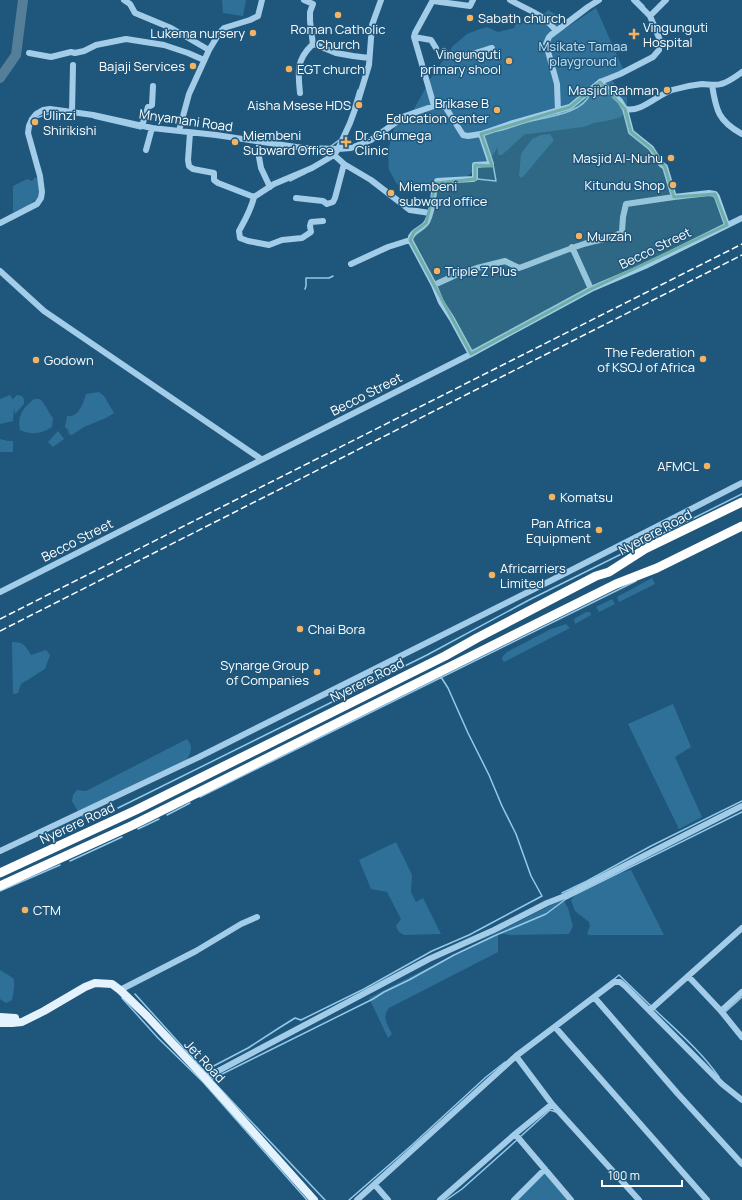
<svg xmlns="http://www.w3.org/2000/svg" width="742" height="1200" viewBox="0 0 742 1200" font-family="Manrope,sans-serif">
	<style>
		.green { fill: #2f7099 }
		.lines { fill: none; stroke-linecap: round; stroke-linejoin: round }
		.stream { stroke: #95c9e8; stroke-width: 1.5 }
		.river { stroke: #557e99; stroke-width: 10 }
		.minor { stroke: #a2cce7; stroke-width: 6 }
		.major { stroke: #e3f2fd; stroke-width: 8 }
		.highway { stroke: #fff; stroke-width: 9 }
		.rail { stroke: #fff; stroke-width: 1.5; stroke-dasharray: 7 3; stroke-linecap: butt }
		.marked { fill: #6fada8; fill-opacity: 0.2; stroke: #6fada8; stroke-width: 3; stroke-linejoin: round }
		.poi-dot { fill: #f5b261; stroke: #1f577c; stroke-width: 1.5 }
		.labels { text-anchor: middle; stroke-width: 3; stroke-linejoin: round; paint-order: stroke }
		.poi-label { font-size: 13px; fill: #fff; stroke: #1f577c; text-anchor: start }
		.park-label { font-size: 13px; fill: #c5e3f5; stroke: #1f577c }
		.street-label { font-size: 13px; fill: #fff; stroke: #1f577c }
	</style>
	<rect width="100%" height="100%" fill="#1f577c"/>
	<path class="green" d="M222,0H246L243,16L223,13Z
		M596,8L624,71L609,77L627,97V110L621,117L611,120L594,123L583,127L529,134H525L502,155H498V147L491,158L473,172L466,177L453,180L440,187L422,192L408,191L397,184L389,170L388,151L396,122L414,109L431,78L453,46L467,34L477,30L487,27L498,32L514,28L516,24L525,23L531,13L542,16L548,10L555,14L558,20L566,28Z
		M550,134L554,140L522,178L519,176L521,154L532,139L541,135Z
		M35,177L38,178L39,196C32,205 23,208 13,212V186L27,179L32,181Z
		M99,392L104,396L114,413L106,418L84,427L72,435L69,434L68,430L65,427L67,416C69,416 72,416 74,415C81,411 84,401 86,394Z
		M10,395L13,400V399L17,395L22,396L24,399V404L15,414L14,408L13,421L0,424V399Z
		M34,399H40C46,405 48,412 53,418L52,427C42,434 30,435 20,430C17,416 23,408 34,399Z
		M58,431L64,439L53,447L48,442Z
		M0,439L8,441H13V452H0Z
		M652,578L655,584L619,602L617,597Z
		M612,599L615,604L599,612L596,607Z
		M586,612H590L591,615L575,624L574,619Z
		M566,624L570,628L504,662L502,659L503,656L507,652L551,629Z
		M12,642C25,642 25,646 31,655L46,650L50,655L45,669L21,684L18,693L13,694Z
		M673,704L691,747L675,757L702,817L679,829L628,724Z
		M187,739C194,748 191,752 186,761L97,804L92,811L82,818L72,801L73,795L77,790L86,791Z
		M396,842L412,875L411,892L416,902L423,898L441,934L404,935L399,932L396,926L401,919L387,892L371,889L359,860Z
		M631,870L664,935H590L587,934L590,926L589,922L575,911L571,900L577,893L610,876Z
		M563,899L568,908L573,926L569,934L510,935L498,933V952L389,1008C381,1017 388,1025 392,1034L388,1038L369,998Z
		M0,970L13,978C16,986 13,992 12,1000L6,1003L0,999Z
		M544,1172L567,1200H512L519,1191Z"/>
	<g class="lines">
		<path class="stream" d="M638,0L644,6
			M448,106L451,109
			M353,107L358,90
			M36,118L51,113H59
			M94,118L141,129
			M497,131C509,129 516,125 527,122C545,117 584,114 590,93
			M331,146L339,140
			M477,179L496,181L493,164
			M290,181L306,173
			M305,289L306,286V278H329L333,276
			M200,797L636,581
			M118,808L427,655L529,600L742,494
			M167,815L190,803
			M138,829L159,819
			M70,861L122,837
			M0,891L60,865
			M562,893L587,881L651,846L742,801
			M613,980L619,975L651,1006
			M135,994L208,1075
			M122,998L158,1038L203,1082L307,1200
			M654,1009C676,1030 701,1051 719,1077
			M724,1013L742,997
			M204,1071L248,1048L279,1028L295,1018L301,1020L364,989L432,951L469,935L542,896L531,876L516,834L502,806L489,775L468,733L448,688L441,677
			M211,1079L325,1200
			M212,1079L373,999L384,992L409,980L454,955L494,936L546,914L566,899L742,812
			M521,1136L550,1110L556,1112
			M349,1200L412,1145L486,1077L505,1062
			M446,1200L462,1189L518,1139"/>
		<path class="river" d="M0,78L16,55L23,0"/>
		<path class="minor" d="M124,0L130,4L135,13L171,28L209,50
			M304,0L313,4L310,12V21L313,45
			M433,0L415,33L414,37L434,106
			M510,0C527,10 544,14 556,31
			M433,1L470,6L473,0
			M650,16L666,0
			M414,37L431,40L436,48
			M444,51C451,64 481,51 492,48
			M29,53L51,57L71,52L75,53L84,51L96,45L126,39L164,45L188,53L204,60
			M600,82L620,101L625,109L631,132L651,148L661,164L665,167L674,197L709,193L715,194L717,197L727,225
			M712,85C716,110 718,121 742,134
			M300,93C298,73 296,60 312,45L314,44L336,53L353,56L369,58
			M625,109C641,113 657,95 672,90C682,87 692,85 702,84C708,84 715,86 721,84C729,82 735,77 742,72
			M558,111L557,84L546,44L549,37L551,35L588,7L599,0
			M72,112L73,65
			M142,126L148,107L152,105L153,86
			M179,131L189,94L209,50L220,32L224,28L250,20L258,16L262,0
			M190,133L188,160L189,166L193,169L214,173V180L218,183L254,197
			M259,142V157L261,168L270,187
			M146,150L152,128
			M334,155L344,164L371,180L410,210L430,213
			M254,197L274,184L312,168L334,155L338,149L350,123L358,101L369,65L372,25L381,0
			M254,197C251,210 245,220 239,231L240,238L248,241L269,245L282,240L302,238L311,232L310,226L311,222L323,221
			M296,198L323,201L327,204L333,202L335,198L344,164
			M0,223L37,204L41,198L42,192L40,176L28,133L29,126L32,119L36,114L43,110L50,109L93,115L152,128L216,135L303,148L338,149L351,148L371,140L405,116L434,106H443L446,108L463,135L468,136L481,134L510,124L570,107L600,82L620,74L653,57L659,50L660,40L650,16L634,0
			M410,240C412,230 422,230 427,222C433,211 433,197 435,185L437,181L473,179L475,178V165L491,164L481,134
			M410,240L434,285L441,302L452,319L471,354
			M572,247L591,289
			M351,264L388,247L410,240
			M0,271L44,311L261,459
			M434,285L458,274L477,268L505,261L519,268C541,260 562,251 584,244C596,240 610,240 622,232L623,217L626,204L674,197
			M0,592L471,354L591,289L645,266L742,218
			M0,851L199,757L552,580L742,483
			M688,976L721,1011L742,1037
			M120,990L196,951L241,924L257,917
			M594,997L678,1094L742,1164
			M650,1010L742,928
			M721,1011L742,992
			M555,1027L707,1200
			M516,1056L552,1104L639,1200
			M205,1078L429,959L494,930L547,903L565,896L742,806
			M515,1134L571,1200
			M375,1185L388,1200
			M357,1200L516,1056L614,982H620L625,986L722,1084L742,1100
			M440,1200L515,1134L552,1104
			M514,1200L545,1169"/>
		<path class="major" d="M0,1017L15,1018
			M0,1023H12L22,1022L44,1011L85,987L95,983L112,984L120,990L147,1016L205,1078L314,1200"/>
		<path class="highway" d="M0,873L136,810L445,656L477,638L596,576L609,572L645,549L742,502
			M0,886L133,825L616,584L657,568L742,526"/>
		<path class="rail" d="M0,619L742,244
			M0,631L742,255"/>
	</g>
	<path class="marked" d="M600,82L625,109L631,132L651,148L665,167L674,197L715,194L727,225L591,289L471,354L410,240L414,232L426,223L436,183L475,179V165L492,166L481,134L570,107Z"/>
	<g class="poi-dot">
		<circle cx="338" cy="15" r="4"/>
		<circle cx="470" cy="18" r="4"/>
		<circle cx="253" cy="33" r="4"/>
		<path d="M632 28h4v4h4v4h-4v4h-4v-4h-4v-4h4z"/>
		<circle cx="509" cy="61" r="4"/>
		<circle cx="193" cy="66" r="4"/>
		<circle cx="289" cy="69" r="4"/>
		<circle cx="667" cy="90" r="4"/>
		<circle cx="359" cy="105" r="4"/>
		<circle cx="497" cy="110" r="4"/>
		<circle cx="35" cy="122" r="4"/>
		<circle cx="235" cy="142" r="4"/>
		<path d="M344 136h4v4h4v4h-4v4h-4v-4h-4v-4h4z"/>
		<circle cx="671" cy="158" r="4"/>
		<circle cx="673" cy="185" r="4"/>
		<circle cx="391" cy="193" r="4"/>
		<circle cx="579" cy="236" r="4"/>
		<circle cx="437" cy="271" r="4"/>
		<circle cx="703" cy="359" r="4"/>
		<circle cx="36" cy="360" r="4"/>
		<circle cx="707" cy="466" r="4"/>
		<circle cx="552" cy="497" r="4"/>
		<circle cx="599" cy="530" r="4"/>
		<circle cx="492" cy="575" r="4"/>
		<circle cx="300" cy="629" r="4"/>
		<circle cx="317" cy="672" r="4"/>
		<circle cx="25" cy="910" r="4"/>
	</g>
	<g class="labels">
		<g class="poi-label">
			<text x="478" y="23">Sabath church</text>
			<text x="643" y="32">Vingunguti<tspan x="643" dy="15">Hospital</tspan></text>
			<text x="338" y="34" text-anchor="middle">Roman Catholic<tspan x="338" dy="15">Church</tspan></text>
			<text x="245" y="38" text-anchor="end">Lukema nursery</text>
			<text x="501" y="59" text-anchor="end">Vingunguti<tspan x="501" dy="15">primary shool</tspan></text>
			<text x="185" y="71" text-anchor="end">Bajaji Services</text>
			<text x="297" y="74">EGT church</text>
			<text x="659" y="95" text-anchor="end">Masjid Rahman</text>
			<text x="489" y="108" text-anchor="end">Brikase B<tspan x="489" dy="15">Education center</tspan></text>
			<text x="351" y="110" text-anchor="end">Aisha Msese HDS</text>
			<text x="43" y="120">Ulinzi<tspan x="43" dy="15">Shirikishi</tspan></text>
			<text x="243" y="140">Miembeni<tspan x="243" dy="15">Subward Office</tspan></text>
			<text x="355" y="140">Dr. Ghumega<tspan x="355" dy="15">Clinic</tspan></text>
			<text x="663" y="163" text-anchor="end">Masjid Al-Nuhu</text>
			<text x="665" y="190" text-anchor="end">Kitundu Shop</text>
			<text x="399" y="191">Miembeni<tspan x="399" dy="15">subwqrd office</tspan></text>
			<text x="587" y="241">Murzah</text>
			<text x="445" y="276">Triple Z Plus</text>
			<text x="695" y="357" text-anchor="end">The Federation<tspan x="695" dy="15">of KSOJ of Africa</tspan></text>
			<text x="44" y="365">Godown</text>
			<text x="699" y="471" text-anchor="end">AFMCL</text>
			<text x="560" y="502">Komatsu</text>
			<text x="591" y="528" text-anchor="end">Pan Africa<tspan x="591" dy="15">Equipment</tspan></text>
			<text x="500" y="573">Africarriers<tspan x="500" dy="15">Limited</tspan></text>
			<text x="308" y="634">Chai Bora</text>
			<text x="309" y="670" text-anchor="end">Synarge Group<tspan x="309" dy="15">of Companies</tspan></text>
			<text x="33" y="915">CTM</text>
		</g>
		<g class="park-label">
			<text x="583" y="51">Msikate Tamaa<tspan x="583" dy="15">playground</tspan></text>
		</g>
		<g class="street-label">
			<text transform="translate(186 120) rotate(8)" y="5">Mnyamani Road</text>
			<text transform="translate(655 248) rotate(-26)" y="5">Becco Street</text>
			<text transform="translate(366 394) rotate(-27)" y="5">Becco Street</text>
			<text transform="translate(655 532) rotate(-28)" y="5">Nyerere Road</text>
			<text transform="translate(77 540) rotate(-27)" y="5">Becco Street</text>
			<text transform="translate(367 680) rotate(-27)" y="5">Nyerere Road</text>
			<text transform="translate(77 823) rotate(-25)" y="5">Nyerere Road</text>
			<text transform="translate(205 1061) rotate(47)" y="5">Jet Road</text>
		</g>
	</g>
	<path d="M602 1180v6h80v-6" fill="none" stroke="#ffffff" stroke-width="2"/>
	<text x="608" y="1180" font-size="12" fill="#ffffff" stroke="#1f577c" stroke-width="3" paint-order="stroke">100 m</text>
</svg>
